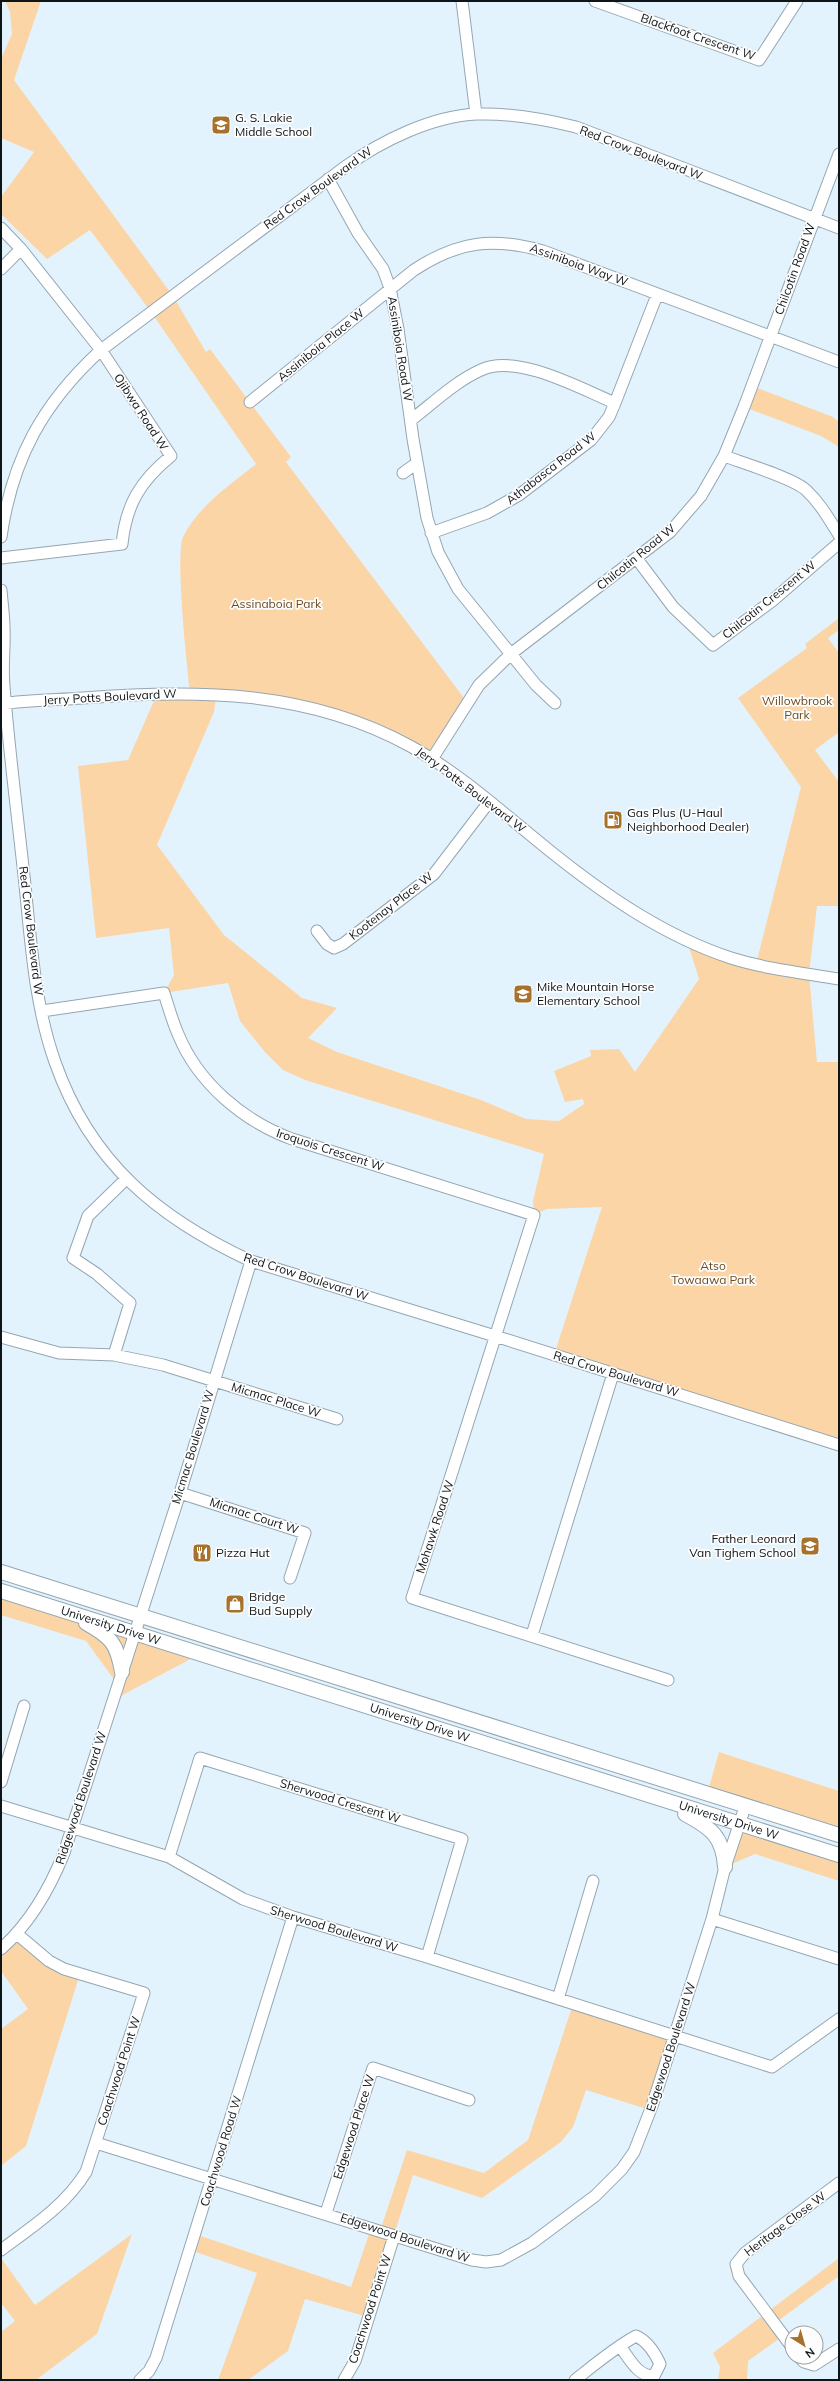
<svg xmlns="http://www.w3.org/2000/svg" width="840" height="2381" viewBox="0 0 840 2381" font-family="Mulish,sans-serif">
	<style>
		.green { fill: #fcd5a7 }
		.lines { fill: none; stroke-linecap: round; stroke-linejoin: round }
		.minor-casing { stroke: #94a6b2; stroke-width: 13 }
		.major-casing { stroke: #94a6b2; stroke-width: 16 }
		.minor { stroke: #fff; stroke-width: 11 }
		.major { stroke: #fff; stroke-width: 14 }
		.labels { text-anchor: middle; stroke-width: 3.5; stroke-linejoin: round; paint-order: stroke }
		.street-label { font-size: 12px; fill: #0e1519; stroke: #fdfdfd }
		.poi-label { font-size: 12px; fill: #0e1519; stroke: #fdfdfd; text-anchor: start }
		.park-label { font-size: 12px; fill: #6d4b20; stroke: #fdfdfd }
	</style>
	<rect width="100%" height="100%" fill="#e3f3fd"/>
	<path class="green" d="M5,1H41L14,80L173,296L206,352L210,349L291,457L286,462L467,702L432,759L388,735L233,691L217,689L214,712L157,845L224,935L302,998L337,1008L308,1038L337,1052L481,1100L526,1119L559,1121L584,1104L583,1099L565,1102L554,1071L591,1056L590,1050L619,1049L635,1072L699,979L687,941L756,964L801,787L738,698L807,648L805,644L839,618V630L828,638L839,653V732L815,750L839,782V906H817L809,974L817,1062H839V1445L554,1355L602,1207L547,1209L534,1215L533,1201L544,1154L305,1080L283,1070L264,1051L240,1021L228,983L164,993L174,975L169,928L96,938L78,766L128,760L160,687L190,693C187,668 175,555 183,537C199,505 229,486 256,464L151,312L90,230L47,259L1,214V197L34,152L1,138V59L12,34L10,12Z
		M752,386L833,417L839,422V447L821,436L744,407Z
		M1,1591L202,1653L113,1700L118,1685L86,1641L1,1615Z
		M719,1752L839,1791V1832L707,1794Z
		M739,1825L839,1855V1881L755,1854L725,1867Z
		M17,1934L35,1950L80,1974L26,2146L1,2166V2029L28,2009L1,1971V1949Z
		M573,2004L674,2036L650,2110L586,2090L573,2127L561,2142L482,2198L413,2175L368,2317L305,2299L288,2351L248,2380H218L257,2273L190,2250L195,2234L351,2287L371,2228L380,2231L407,2150L484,2173L528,2140Z
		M132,2234L97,2334L36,2380H1V2332L15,2321L1,2303V2258L35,2305Z
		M839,2258V2276L778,2321L787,2333L748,2361L747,2380H718L720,2367L713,2353Z"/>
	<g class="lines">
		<defs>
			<path id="minor" d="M462,1L476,114
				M595,1L759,60L797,1
				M328,179L358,233L383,269L390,288L398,329L413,439L427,518L438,552L458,589L536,685L555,703
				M1,228L21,249L101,350L171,456C140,481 126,505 122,544L1,558
				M1,269L21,249
				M250,402L414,270C458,241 493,237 543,251L839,362
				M411,420C433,403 456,381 481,370C517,353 581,389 615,403
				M724,456C743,463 793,478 806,490C820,503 829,519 839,535
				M403,473L417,463
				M431,533L487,513L519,495L591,440L609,417L615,403L657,295
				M1,537C12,459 43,403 101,350L345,167C381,141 432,116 477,114C510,113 544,119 576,127L839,228
				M637,559L673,607L713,645L772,601L839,543
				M1,590C2,603 4,616 4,628C5,647 2,667 4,686C9,752 18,819 25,885C31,944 35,1006 55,1062C90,1162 158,1218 251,1261L495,1336L839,1445
				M1,704C28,700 56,700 83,698C197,689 308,690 410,746C461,774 505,815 550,851C605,895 664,936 731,958C766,969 803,973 839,979
				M432,759L479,685L512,653L670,532L701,496L724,456L744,407L839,154
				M317,931L327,944L334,948L343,944L434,874L489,802
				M42,1011L164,993C168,1006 172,1020 178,1034C198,1083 243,1121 292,1139L534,1215L412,1598L668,1680
				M1,1337L59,1353L114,1355L163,1365L337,1419
				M114,1355L130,1303L97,1274L73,1258L88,1216L126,1179
				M180,1493L305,1533L290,1578
				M532,1635L613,1374
				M1,1782L24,1706
				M1,1806L169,1857L243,1899L293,1917L427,1957L772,2067L839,2019
				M169,1857L200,1758L462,1839L427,1957
				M712,1919L839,1959
				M1,1949C30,1923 50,1888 64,1853L180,1493L251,1261
				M558,1999L593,1881
				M96,2143L472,2260L486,2262L501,2260L532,2243L595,2196L622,2169L634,2152L652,2106L712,1919L725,1867L745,1807
				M326,2213L373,2068L469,2100
				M1,2250C32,2227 65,2206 86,2172L144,1993L64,1969L49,1961L17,1934
				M792,2347L739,2276L736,2264L745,2253L839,2183
				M799,2357L804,2362L814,2365L839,2349
				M140,2380L149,2371L156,2358L293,1917
				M344,2380L355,2361L394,2236
				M575,2380C594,2365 614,2348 636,2336C647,2341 655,2353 660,2364L654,2376C638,2377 629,2358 620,2346"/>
			<g id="major">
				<path d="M1,1572L839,1835"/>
				<path id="s1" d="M1,1591L839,1855"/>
				<path d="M86,1623C111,1637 117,1643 122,1672"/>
				<path d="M685,1814C711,1828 723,1836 725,1867"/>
			</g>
		</defs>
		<use href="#minor" class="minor-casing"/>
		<use href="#major" class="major-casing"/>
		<use href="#minor" class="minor"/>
		<use href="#major" class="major"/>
	</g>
	<defs>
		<symbol id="school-square" viewBox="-11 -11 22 22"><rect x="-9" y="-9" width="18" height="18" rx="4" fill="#a6712a" stroke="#fdfdfd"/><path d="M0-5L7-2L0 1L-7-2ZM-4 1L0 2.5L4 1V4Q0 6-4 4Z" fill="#fff"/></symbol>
		<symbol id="fuel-square" viewBox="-11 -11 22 22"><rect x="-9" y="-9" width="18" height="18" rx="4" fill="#a6712a" stroke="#fdfdfd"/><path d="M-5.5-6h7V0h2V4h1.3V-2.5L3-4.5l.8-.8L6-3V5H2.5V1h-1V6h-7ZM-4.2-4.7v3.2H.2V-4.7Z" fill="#fff"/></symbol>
		<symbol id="restaurant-square" viewBox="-11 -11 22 22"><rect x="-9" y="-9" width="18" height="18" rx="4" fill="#a6712a" stroke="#fdfdfd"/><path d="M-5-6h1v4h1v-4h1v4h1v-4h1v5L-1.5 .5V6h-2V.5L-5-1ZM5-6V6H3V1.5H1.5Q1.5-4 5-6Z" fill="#fff"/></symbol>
		<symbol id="shop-square" viewBox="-11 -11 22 22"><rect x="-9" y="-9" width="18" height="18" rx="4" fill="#a6712a" stroke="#fdfdfd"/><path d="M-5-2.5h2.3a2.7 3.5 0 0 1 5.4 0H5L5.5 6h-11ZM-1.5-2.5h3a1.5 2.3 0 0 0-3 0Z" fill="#fff"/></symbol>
	</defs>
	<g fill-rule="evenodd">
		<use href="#school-square" x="210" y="114" width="22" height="22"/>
		<use href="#fuel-square" x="602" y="809" width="22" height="22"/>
		<use href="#school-square" x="512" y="983" width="22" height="22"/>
		<use href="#school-square" x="799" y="1535" width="22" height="22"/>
		<use href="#restaurant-square" x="191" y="1542" width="22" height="22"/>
		<use href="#shop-square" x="224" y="1593" width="22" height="22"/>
	</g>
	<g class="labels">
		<g class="street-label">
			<text transform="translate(698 37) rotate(19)" y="4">Blackfoot Crescent W</text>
			<text transform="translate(641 153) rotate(21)" y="4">Red Crow Boulevard W</text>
			<text transform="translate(318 188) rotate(-36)" y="4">Red Crow Boulevard W</text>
			<text transform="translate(579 265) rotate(20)" y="4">Assiniboia Way W</text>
			<text transform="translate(795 269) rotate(-70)" y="4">Chilcotin Road W</text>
			<text transform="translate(321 345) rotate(-39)" y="4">Assiniboia Place W</text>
			<text transform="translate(400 349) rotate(81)" y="4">Assiniboia Road W</text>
			<text transform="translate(141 412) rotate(57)" y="4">Ojibwa Road W</text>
			<text transform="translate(551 468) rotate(-38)" y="4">Athabasca Road W</text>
			<text transform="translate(636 557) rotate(-39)" y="4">Chilcotin Road W</text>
			<text transform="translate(769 600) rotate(-39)" y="4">Chilcotin Crescent W</text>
			<text transform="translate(110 697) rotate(-3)" y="4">Jerry Potts Boulevard W</text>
			<text transform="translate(471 790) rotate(37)" y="4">Jerry Potts Boulevard W</text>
			<text transform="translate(391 906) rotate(-38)" y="4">Kootenay Place W</text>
			<text transform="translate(31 931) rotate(83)" y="4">Red Crow Boulevard W</text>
			<text transform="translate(330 1150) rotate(18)" y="4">Iroquois Crescent W</text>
			<text transform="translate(306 1277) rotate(18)" y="4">Red Crow Boulevard W</text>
			<text transform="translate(616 1374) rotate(17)" y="4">Red Crow Boulevard W</text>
			<text transform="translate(276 1400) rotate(17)" y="4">Micmac Place W</text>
			<text transform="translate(193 1447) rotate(-73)" y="4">Micmac Boulevard W</text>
			<text transform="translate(254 1516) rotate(18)" y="4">Micmac Court W</text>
			<text transform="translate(435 1527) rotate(-72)" y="4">Mohawk Road W</text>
			<text dy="4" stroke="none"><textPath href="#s1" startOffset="115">University Drive W</textPath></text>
			<text dy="4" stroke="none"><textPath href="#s1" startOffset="439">University Drive W</textPath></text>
			<text transform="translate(81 1798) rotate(-72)" y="4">Ridgewood Boulevard W</text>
			<text transform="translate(340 1801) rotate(17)" y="4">Sherwood Crescent W</text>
			<text dy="4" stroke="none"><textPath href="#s1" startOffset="763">University Drive W</textPath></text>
			<text transform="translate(334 1929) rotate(17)" y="4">Sherwood Boulevard W</text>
			<text transform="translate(671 2047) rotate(-72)" y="4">Edgewood Boulevard W</text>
			<text transform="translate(119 2071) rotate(-72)" y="4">Coachwood Point W</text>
			<text transform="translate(354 2127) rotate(-72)" y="4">Edgewood Place W</text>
			<text transform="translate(221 2151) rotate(-73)" y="4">Coachwood Road W</text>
			<text transform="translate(785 2224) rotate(-37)" y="4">Heritage Close W</text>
			<text transform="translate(405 2238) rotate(18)" y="4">Edgewood Boulevard W</text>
			<text transform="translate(370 2309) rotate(-72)" y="4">Coachwood Point W</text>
		</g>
		<g class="poi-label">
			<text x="235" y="122">G. S. Lakie<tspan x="235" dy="14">Middle School</tspan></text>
			<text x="627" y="817">Gas Plus (U-Haul<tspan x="627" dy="14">Neighborhood Dealer)</tspan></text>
			<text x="537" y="991">Mike Mountain Horse<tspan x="537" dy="14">Elementary School</tspan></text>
			<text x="796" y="1543" text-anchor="end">Father Leonard<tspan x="796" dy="14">Van Tighem School</tspan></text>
			<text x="216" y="1557">Pizza Hut</text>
			<text x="249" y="1601">Bridge<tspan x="249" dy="14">Bud Supply</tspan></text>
		</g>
		<g class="park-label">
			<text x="276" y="608">Assinaboia Park</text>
			<text x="797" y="705">Willowbrook<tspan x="797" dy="14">Park</tspan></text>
			<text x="713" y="1270">Atso<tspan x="713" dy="14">Towaawa Park</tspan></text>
		</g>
	</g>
	<rect width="840" height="2381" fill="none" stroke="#0e1519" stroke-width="4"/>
	<g transform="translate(804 2345) rotate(143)"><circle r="19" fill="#fdfdfd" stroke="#9da0a2"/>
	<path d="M0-3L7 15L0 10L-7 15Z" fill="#a6712a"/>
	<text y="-6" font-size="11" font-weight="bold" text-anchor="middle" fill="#0e1519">N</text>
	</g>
</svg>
